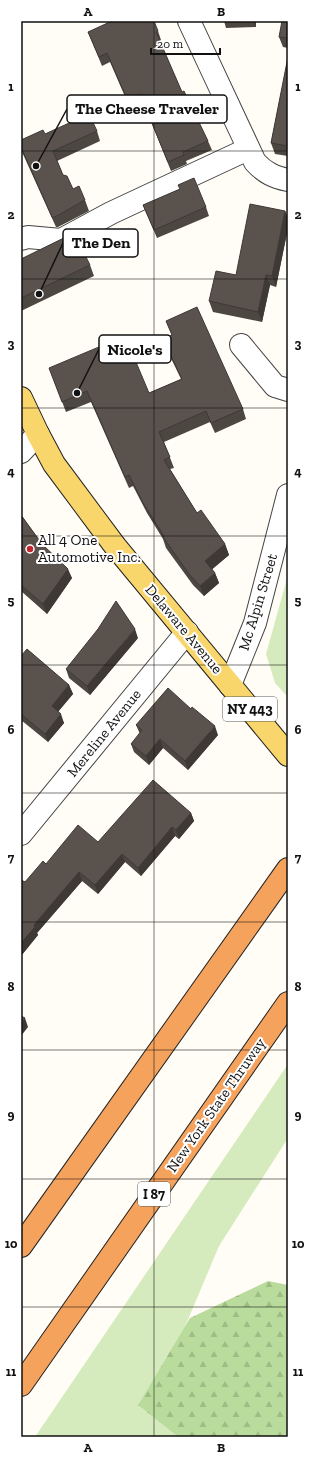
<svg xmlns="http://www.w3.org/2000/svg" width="309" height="1458" viewBox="0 0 309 1458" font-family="'Zilla Slab',serif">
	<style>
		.grass { fill: #d5ebbd }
		.forest { fill: url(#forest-firs) }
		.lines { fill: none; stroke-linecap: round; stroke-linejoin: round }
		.minor-casing { stroke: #444; stroke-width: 24 }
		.major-casing { stroke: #222; stroke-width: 24 }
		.highway-casing { stroke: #222; stroke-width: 24 }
		.minor { stroke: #fff; stroke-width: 22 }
		.major { stroke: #f9d66b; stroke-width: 22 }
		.highway { stroke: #f5a25d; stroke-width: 22 }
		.wall { fill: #4d4742 }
		.shaded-wall { fill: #3f3936 }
		.building { fill: #5a524d; stroke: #3f3936 }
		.grid { fill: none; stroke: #111; stroke-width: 1; stroke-opacity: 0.55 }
		.poi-dot { fill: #c4262e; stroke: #fff; stroke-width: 1.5 }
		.labels { text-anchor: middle; stroke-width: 4; stroke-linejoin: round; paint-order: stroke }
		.shield { fill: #fff; stroke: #585858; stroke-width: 1 }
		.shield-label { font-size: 14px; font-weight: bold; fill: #111 }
		.poi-label { font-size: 15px; fill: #111; stroke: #fff; text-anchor: start }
		.street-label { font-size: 15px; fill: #111; stroke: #fff }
		.leader { fill: none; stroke: #111; stroke-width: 1.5 }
		.callout-dot { fill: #111; stroke: #fff; stroke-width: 1.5 }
		.callout { fill: #fff; stroke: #111; stroke-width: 1.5 }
		.callout-label { font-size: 16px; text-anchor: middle; font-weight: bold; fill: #111 }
		.neatline { fill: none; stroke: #111; stroke-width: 1.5 }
		.grid-label { font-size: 13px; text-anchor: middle; font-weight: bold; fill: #111 }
	</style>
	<defs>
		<pattern id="forest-firs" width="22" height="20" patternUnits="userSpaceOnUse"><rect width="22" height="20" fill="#b9dc9c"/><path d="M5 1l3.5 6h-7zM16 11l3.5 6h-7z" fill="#9ebc85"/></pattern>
	</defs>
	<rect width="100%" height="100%" fill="#fffdf5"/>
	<path class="grass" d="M288,575V697L275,683L266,654Z
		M288,1064V1138L219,1246L184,1329L138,1405L178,1437H35Z"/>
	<path class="forest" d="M268,1281L288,1285V1437H178L138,1405L190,1318Z"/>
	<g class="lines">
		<defs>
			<path id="minor" d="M189,21L255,162C265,173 274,177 288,180
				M21,239L28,237L61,240L111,213L248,149
				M241,345L275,386L288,390
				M21,452L38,434
				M230,685L255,623L288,495
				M21,834L187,632"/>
			<path id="major" d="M21,398L38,434L54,464L115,546L288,755"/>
			<path id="highway" d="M21,1246L288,869
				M21,1385L288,1003"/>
		</defs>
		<use href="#minor" class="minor-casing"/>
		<use href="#major" class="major-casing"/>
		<use href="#highway" class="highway-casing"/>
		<use href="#minor" class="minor"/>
		<use href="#major" class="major"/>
		<use href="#highway" class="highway"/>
	</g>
	<path class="wall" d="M224,21H256V27L226,28Z
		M288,21V48L283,47L279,37Z
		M158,31L161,40L159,41L182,92L208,141L212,150L186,161L187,164L171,171L143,102L130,108L110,62L102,66L88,32Z
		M288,57V156L275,154L271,143Z
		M97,131L100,141L57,161L63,175L73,189L85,200L89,211L58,227H56L22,152L21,149V140L45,134Z
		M180,189L206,207L209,216L157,238L143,205Z
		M285,211L288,218V228L276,287L270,285L262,322L213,312L209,301L236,275Z
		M21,259L90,265L94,276L21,311Z
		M166,321L243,409L246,419L215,433L210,422L164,442L174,468L170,469L197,513L225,544L229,555L212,569L215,573L219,583L204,596L193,585L166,548L163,539L147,513L133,486L129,488L91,402L66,412L49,368L149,393L181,379L167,350L163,339L172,335Z
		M21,515L42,544L72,578L47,614L21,591Z
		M138,638L90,695L69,678L66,669Z
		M21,656L69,685L73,694L58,712L64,723L48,742L21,720Z
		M136,725L218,735L188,770L163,748L149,765L134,752L131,744L140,734Z
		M191,813L194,821L179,839L175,836L141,876L125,862L98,894L82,881L37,933L38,935L21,956V880L25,882L46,864L98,842Z"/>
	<path class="shaded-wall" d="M254,21H256V27Z
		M285,211L288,218V228L276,287L272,276Z
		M266,275L270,285L262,322L258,312Z
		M225,544L229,555L209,572L205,561Z
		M68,569L72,578L47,614L43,604Z
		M215,573L219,583L204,596L200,586Z
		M135,629L138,638L90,695L87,686Z
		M69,685L73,694L55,715L52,706Z
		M61,714L64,723L48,742L45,734Z
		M215,726L218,735L188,770L185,761Z
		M160,739L163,748L149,765L146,756Z
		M191,813L194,821L179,839L176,830Z
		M172,827L175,836L141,876L138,868Z
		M122,854L125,862L98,894L95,885Z
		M79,872L82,881L37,933L38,935L21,956V943L34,925Z
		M25,1018L28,1027L21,1036V1023Z"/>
	<path class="building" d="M112,21H154L158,31L156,32L182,92L184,91L208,141L183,152L184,155L168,162L140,94L127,99L107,53L99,57L88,32Z
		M282,21H288V38L279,37Z
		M288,57V146L271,143Z
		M89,114L97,131L53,151L63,175L67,176L73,189L79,186L85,200L55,217H52L21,147V140L43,130L45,134Z
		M194,178L206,207L154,230L143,205L180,189L178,185Z
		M250,204L285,211L272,276L266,275L258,312L209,301L216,271L236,275Z
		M74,233L90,265L21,298V259Z
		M197,307L243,409L211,423L206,411L159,432L170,457L164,460L197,513L201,510L225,544L205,561L215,573L200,586L189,574L163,537L164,536L143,503L129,475L125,477L87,391L62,402L49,368L125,336L149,393L182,379L163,339L172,335L166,321Z
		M21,515L42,544L68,569L43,604L21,585Z
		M116,601L135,629L87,686L66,669L98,629Z
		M27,649L69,685L52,706L61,714L45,734L21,714V656Z
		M168,688L191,709L192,707L215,726L185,761L160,739L146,756L131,744L142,730L136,725Z
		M153,780L191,813L176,830L172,827L138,868L122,854L95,885L79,872L34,925L35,927L21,943V880L25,882L43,861L46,864L78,825L98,842Z
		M21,1016L25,1018L21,1023Z"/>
	<path class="grid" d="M154,21V1437M21,151H288M21,279H288M21,408H288M21,536H288M21,665H288M21,793H288M21,922H288M21,1050H288M21,1179H288M21,1307H288"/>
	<circle class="poi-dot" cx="30" cy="549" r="4"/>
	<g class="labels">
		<g class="shield">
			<rect x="223" y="697" width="54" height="24" rx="3"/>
			<rect x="138" y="1182" width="32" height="24" rx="3"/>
		</g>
		<g class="shield-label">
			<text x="250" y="714">NY 443</text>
			<text x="154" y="1199">I 87</text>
		</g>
		<g class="poi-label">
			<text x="38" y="545">All 4 One<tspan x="38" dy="17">Automotive Inc.</tspan></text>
		</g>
		<g class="street-label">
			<text transform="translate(258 602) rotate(-73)" y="5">Mc Alpin Street</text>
			<text transform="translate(184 629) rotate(50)" y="5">Delaware Avenue</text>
			<text transform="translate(104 733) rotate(-51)" y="5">Mereline Avenue</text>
			<text transform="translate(216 1105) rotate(-55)" y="5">New York State Thruway</text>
		</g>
	</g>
	<path class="leader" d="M36 166L67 109M39 294L63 243M77 393L99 349"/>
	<g class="callout-dot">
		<circle cx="36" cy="166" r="4"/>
		<circle cx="39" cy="294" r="4"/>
		<circle cx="77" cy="393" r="4"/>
	</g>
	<g class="callout">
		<rect x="67" y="95" width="160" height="28" rx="4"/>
		<rect x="63" y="229" width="75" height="28" rx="4"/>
		<rect x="99" y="335" width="72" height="28" rx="4"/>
	</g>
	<g class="callout-label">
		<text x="147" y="114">The Cheese Traveler</text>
		<text x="101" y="248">The Den</text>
		<text x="135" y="355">Nicole's</text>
	</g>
	<rect width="309" height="1458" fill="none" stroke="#ffffff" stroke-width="44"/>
	<path d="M151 48v6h69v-6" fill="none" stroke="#111111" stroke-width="2"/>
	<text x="157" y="48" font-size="12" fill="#111111" stroke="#ffffff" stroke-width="3" paint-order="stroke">20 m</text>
	<rect x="22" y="22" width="265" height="1414" class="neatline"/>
	<g class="grid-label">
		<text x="88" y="16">A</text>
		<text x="221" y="16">B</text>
		<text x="11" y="91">1</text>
		<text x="298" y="91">1</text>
		<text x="11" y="219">2</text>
		<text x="298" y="219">2</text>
		<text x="11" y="348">3</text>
		<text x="298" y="348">3</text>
		<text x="11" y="476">4</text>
		<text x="298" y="476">4</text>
		<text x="11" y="605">5</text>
		<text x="298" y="605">5</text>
		<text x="11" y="734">6</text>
		<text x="298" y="734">6</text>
		<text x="11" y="862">7</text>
		<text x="298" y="862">7</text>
		<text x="11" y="991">8</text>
		<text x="298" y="991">8</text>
		<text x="11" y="1119">9</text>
		<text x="298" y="1119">9</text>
		<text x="11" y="1248">10</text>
		<text x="298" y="1248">10</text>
		<text x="11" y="1376">11</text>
		<text x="298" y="1376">11</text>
		<text x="88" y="1452">A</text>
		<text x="221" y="1452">B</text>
	</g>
</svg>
